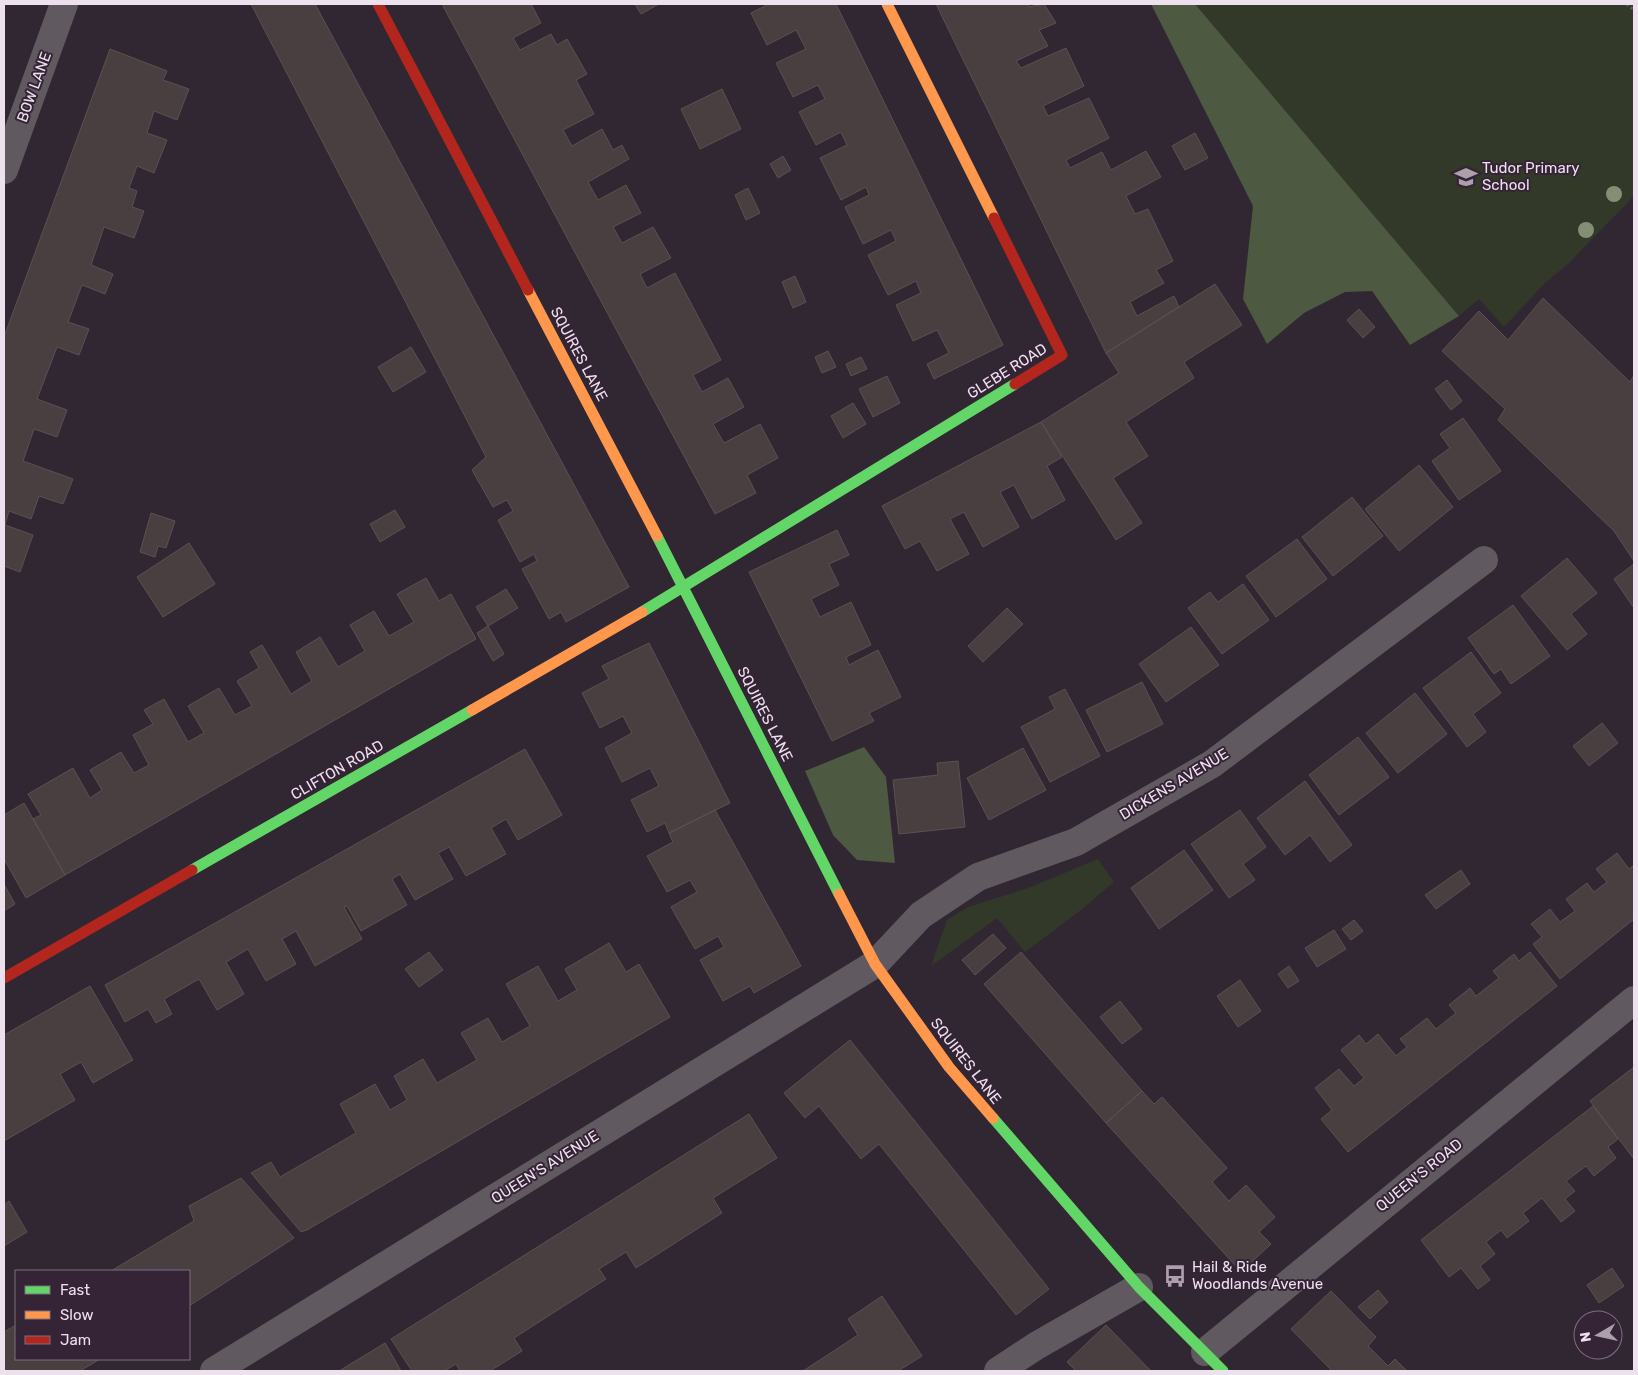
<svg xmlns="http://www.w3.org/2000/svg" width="1638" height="1375" viewBox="0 0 1638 1375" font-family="Rubik,sans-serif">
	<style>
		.green { fill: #323929 }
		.forest { fill: #4d5940 }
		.building { fill: #493e40; stroke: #5b5152 }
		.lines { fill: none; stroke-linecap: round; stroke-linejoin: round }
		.path { stroke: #5f5860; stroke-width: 3; stroke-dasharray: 2.5 2.5; stroke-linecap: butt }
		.street { stroke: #605960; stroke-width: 28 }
		.fast { stroke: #63d668; stroke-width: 11 }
		.slow { stroke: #ff974d; stroke-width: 11 }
		.jam { stroke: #b3261e; stroke-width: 11 }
		.tree { fill: #838e75 }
		.labels { text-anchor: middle; stroke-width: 4; stroke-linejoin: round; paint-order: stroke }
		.street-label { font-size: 15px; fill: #ede1ee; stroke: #352336 }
		.poi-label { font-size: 15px; fill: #ede1ee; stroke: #352336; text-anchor: start }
	</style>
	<rect width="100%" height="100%" fill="#312732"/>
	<path class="green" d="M1195,4H1634V196L1570,262L1543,285L1504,327L1479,299L1459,316Z
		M1098,859L1114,882L1081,910L1025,952L997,918L931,966L947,920L968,907L1031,887Z"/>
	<path class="forest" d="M1151,4H1195L1459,316L1410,345L1372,291L1345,292L1304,313L1267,344L1243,299L1253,206Z
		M864,747L886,777L895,863L857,860L833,835L805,771Z"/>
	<path class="building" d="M251,4H315L629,587L566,622L561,612L549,619L522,569L537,561L534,554L520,562L498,520L513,511L507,500L493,507L472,470L486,457Z
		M442,4H531L541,23L513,38L520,50L551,34L557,45L567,39L587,74L576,80L594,114L563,130L572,146L602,129L613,150L622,145L629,159L588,182L598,200L626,185L641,213L613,227L622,243L653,227L671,258L640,274L647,288L675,273L721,360L693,375L702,392L728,378L744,407L713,424L724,443L760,424L778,458L747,475L756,493L715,514Z
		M635,4H657V5L641,14Z
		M769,4H836L1003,345L934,379L927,364L949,353L937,330L913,341L896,305L921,293L916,281L888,295L868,255L896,241L891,230L863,244L845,207L869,195L866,187L841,200L820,158L847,145L841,132L816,145L799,112L825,99L818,85L793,97L776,63L806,49L796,30L767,45L751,13Z
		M936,4H1028L1029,7L1044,4L1056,23L1039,30L1048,46L1016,61L1021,68L1066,48L1084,86L1043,106L1048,116L1089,98L1109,138L1066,160L1070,168L1102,152L1111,170L1146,151L1161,177L1126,196L1135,214L1148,209L1173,261L1156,270L1164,283L1130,302L1137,316L1174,296L1179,307L1106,353Z
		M110,49L167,71L163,80L189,89L177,120L154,111L147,133L167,140L154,173L137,166L129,188L137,191L132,207L144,211L134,238L104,227L91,265L113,274L105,294L82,285L68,322L89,329L79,355L57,347L37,399L67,410L57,437L34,429L23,461L73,479L63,504L39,496L31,519L9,511L5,525L33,535L20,572L4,566V337Z
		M722,89L741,129L700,149L681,109Z
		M1195,133L1208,158L1185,170L1172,146Z
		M783,156L791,170L778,178L770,164Z
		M748,188L760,213L746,220L735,195Z
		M795,276L806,302L793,308L782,282Z
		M1215,284L1242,325L1184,362L1194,378L1126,422L1148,456L1113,478L1142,523L1116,540L1041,422L1119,373L1106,353Z
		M1543,298L1630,382L1634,375V561L1614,531L1498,420L1505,409L1442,351L1479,311L1508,340Z
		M1359,309L1375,327L1363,338L1347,320Z
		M411,347L426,372L393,392L378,367Z
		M828,351L836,367L822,373L815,357Z
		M861,357L867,369L851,376L846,364Z
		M887,376L900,403L873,417L859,389Z
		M1447,380L1462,401L1451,410L1435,389Z
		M853,403L866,424L843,438L831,416Z
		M1463,418L1501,471L1459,500L1432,461L1450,448L1440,434Z
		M1041,422L1062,457L1047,466L1065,500L1032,519L1014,485L1000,492L1019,527L983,547L964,512L950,519L969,554L937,571L920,541L905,549L882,506Z
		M1419,465L1453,507L1399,551L1365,509Z
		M1352,497L1383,536L1333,576L1302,537Z
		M395,510L405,527L380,542L370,524Z
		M151,513L175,521L166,548L158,546L155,557L140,552Z
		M837,530L849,555L829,564L839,585L811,599L820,617L851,602L871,645L846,657L849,665L878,650L901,697L869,713L874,721L832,741L749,572Z
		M1297,539L1327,579L1276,617L1246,576Z
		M189,543L215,584L163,617L137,577Z
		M1567,558L1597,593L1571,614L1587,634L1567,650L1521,596Z
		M1634,564V608L1614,579Z
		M426,578L439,601L451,594L476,639L65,875L33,819L41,815L28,794L73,768L90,798L102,790L90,770L121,752L134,773L149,765L133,735L153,724L144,710L164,699L188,742L204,733L188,706L219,688L235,715L252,706L237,681L259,668L250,652L262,645L291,694L312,681L296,652L320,637L338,667L365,651L350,625L374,611L389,636L414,622L397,594Z
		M1243,584L1269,620L1222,654L1188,608L1210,592L1218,602Z
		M506,589L518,608L488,626L476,607Z
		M1513,605L1550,656L1511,684L1501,669L1494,674L1468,638Z
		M1007,608L1023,624L983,662L968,646Z
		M488,626L504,654L493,661L477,633Z
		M1191,627L1219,665L1166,702L1139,664Z
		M649,643L730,803L669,833L665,823L647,832L631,800L659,786L650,768L622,782L605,748L632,733L623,716L600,728L582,693L609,679L602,666Z
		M1471,652L1501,693L1473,714L1486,732L1467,747L1423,688Z
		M1142,682L1163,724L1107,752L1086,710Z
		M1065,689L1100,756L1050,782L1021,727L1055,709L1049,697Z
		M1415,693L1447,734L1398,773L1366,733Z
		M1602,723L1618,743L1589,766L1573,746Z
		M1358,737L1389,777L1339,815L1309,775Z
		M1023,748L1046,790L989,820L967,778Z
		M525,749L562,815L518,840L506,819L491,828L506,854L466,876L449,847L438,853L453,879L415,900L400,874L392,879L407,905L361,931L347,906L344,907L362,939L315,966L296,931L282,939L296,964L266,981L248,949L226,962L244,994L217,1010L199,979L164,999L172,1014L156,1023L148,1009L125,1022L105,985Z
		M958,761L965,827L899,834L893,780L938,775L937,763Z
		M1305,781L1352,845L1330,862L1310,835L1285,855L1257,818Z
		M24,803L65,875L26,898L4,859V815Z
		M715,810L801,966L754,993L750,986L723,1001L700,960L724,947L718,936L695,949L671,907L697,892L690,880L667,892L647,856L673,842L669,833Z
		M1240,810L1266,847L1243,864L1255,880L1229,898L1191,844Z
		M1184,850L1213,890L1159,929L1131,888Z
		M1617,853L1629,869L1634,865V919L1560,979L1533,944L1542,937L1531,924L1550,909L1560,922L1575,911L1566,899L1587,883L1594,892L1607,882L1596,869Z
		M1461,870L1470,884L1436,909L1425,895Z
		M4,884L15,904L4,911Z
		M1354,920L1363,931L1351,940L1342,929Z
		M1334,930L1346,949L1317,967L1305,948Z
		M993,934L1006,948L975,975L962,960Z
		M609,943L626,972L639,964L670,1017L307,1230L301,1232L251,1173L271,1162L280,1177L356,1133L340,1104L375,1084L390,1110L407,1100L394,1076L423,1059L437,1083L477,1060L461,1033L488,1018L502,1042L530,1026L506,984L538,966L558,1001L577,990L565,969Z
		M429,952L443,970L419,987L405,969Z
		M1021,952L1142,1091L1106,1123L984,984Z
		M1530,952L1557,986L1348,1152L1321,1119L1332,1110L1315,1088L1339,1069L1354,1086L1364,1078L1341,1050L1359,1035L1366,1044L1378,1034L1396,1056L1407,1047L1400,1039L1427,1018L1436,1029L1456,1013L1449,1005L1470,988L1476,996L1499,978L1493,971L1514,954L1519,961Z
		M1289,966L1299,981L1288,988L1278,974Z
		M1240,980L1261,1011L1238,1027L1217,996Z
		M90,986L133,1060L93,1083L81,1062L60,1074L75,1100L4,1141V1035Z
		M1120,1001L1142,1029L1122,1044L1100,1017Z
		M850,1040L1049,1289L1016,1315L879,1144L861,1159L819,1106L805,1118L784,1093Z
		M1634,1067V1159L1590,1101Z
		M1142,1091L1154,1104L1162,1097L1227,1168L1212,1182L1229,1201L1246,1185L1275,1217L1259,1232L1271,1244L1241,1272L1106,1123Z
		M1593,1106L1618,1139L1608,1147L1616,1158L1594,1176L1586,1166L1566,1181L1575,1191L1565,1199L1575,1211L1561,1222L1542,1198L1523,1213L1529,1221L1507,1238L1501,1230L1486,1242L1495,1254L1480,1266L1490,1280L1478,1289L1461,1268L1449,1277L1421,1240Z
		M749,1114L777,1158L713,1198L722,1213L636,1268L626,1252L599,1269L606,1279L514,1338L522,1351L490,1371H460L456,1364L444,1371H412L391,1339Z
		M241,1178L294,1238L189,1306V1271H111L194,1221L189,1206Z
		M9,1201L27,1232L4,1246V1205Z
		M1612,1268L1624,1286L1599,1303L1587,1285Z
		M1378,1290L1388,1302L1370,1319L1358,1307Z
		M1331,1291L1376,1337L1368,1346L1388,1366L1395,1359L1407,1371H1332L1291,1329Z
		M882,1296L922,1356L898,1371H803L858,1335L848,1319Z
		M16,1325V1359H100L80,1371H4V1332Z
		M1106,1325L1151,1371H1076L1067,1362Z
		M385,1343L401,1371H339Z"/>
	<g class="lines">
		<path class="path" d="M1627,4L1634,10"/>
		<path class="street" d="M4,170L64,4
			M1205,1352L1634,1000
			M214,1371L875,964L921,915L978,877L1076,842L1212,764L1484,560
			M998,1371L1036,1346L1139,1287"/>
		<path class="fast" d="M657,536L839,894
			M642,612L1015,384
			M192,870L472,710
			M993,1118L1139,1287L1223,1371"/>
		<path class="slow" d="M887,4L994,218
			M528,290L657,536
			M472,710L642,612
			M839,894L875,964L949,1067L993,1118"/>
		<path class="jam" d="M378,4L528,290
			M994,218L1062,355L1015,384
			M4,978L192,870"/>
	</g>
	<g class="tree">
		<circle cx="1614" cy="194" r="8"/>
		<circle cx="1586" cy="230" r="8"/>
	</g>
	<defs>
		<symbol id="school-bare" viewBox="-9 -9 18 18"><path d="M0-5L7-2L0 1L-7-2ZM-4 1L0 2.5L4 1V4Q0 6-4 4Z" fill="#aba0ac" stroke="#352336" stroke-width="2.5" paint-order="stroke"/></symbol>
		<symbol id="bus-bare" viewBox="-9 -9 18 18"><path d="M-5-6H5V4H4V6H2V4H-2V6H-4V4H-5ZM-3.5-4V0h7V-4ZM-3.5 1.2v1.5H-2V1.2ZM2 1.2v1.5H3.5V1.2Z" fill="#aba0ac" stroke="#352336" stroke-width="2.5" paint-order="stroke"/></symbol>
	</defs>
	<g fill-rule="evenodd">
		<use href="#school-bare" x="1450" y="161" width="32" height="32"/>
		<use href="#bus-bare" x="1159" y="1260" width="32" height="32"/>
	</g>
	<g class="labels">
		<g class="street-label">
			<text transform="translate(34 87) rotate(-70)" y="5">BOW LANE</text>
			<text transform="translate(579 354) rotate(62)" y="5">SQUIRES LANE</text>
			<text transform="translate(1007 371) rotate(-32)" y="5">GLEBE ROAD</text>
			<text transform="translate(765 714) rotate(63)" y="5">SQUIRES LANE</text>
			<text transform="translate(337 770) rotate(-30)" y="5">CLIFTON ROAD</text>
			<text transform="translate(1174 784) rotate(-31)" y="5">DICKENS AVENUE</text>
			<text transform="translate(966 1061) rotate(52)" y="5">SQUIRES LANE</text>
			<text transform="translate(545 1167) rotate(-32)" y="5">QUEEN'S AVENUE</text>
			<text transform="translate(1419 1175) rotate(-39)" y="5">QUEEN'S ROAD</text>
		</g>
		<g class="poi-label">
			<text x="1482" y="173">Tudor Primary<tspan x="1482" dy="17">School</tspan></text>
			<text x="1192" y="1272">Hail &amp; Ride<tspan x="1192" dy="17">Woodlands Avenue</tspan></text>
		</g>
	</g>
	<rect width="1638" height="1375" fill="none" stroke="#ede1ee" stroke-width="10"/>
	<rect x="15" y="1270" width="175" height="90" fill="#352336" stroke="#7f6f80"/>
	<rect x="25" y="1286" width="25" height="8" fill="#63d668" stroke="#7f6f80"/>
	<text x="60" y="1295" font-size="15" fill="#ede1ee">Fast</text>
	<rect x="25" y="1311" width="25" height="8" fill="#ff974d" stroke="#7f6f80"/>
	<text x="60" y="1320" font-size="15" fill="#ede1ee">Slow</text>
	<rect x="25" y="1336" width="25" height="8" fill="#b3261e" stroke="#7f6f80"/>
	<text x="60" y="1345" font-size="15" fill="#ede1ee">Jam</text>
	<g transform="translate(1598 1335) rotate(261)"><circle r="24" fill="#352336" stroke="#7f6f80"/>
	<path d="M0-4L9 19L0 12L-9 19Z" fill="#aba0ac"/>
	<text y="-8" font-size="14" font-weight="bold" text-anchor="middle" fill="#ede1ee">N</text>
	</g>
</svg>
